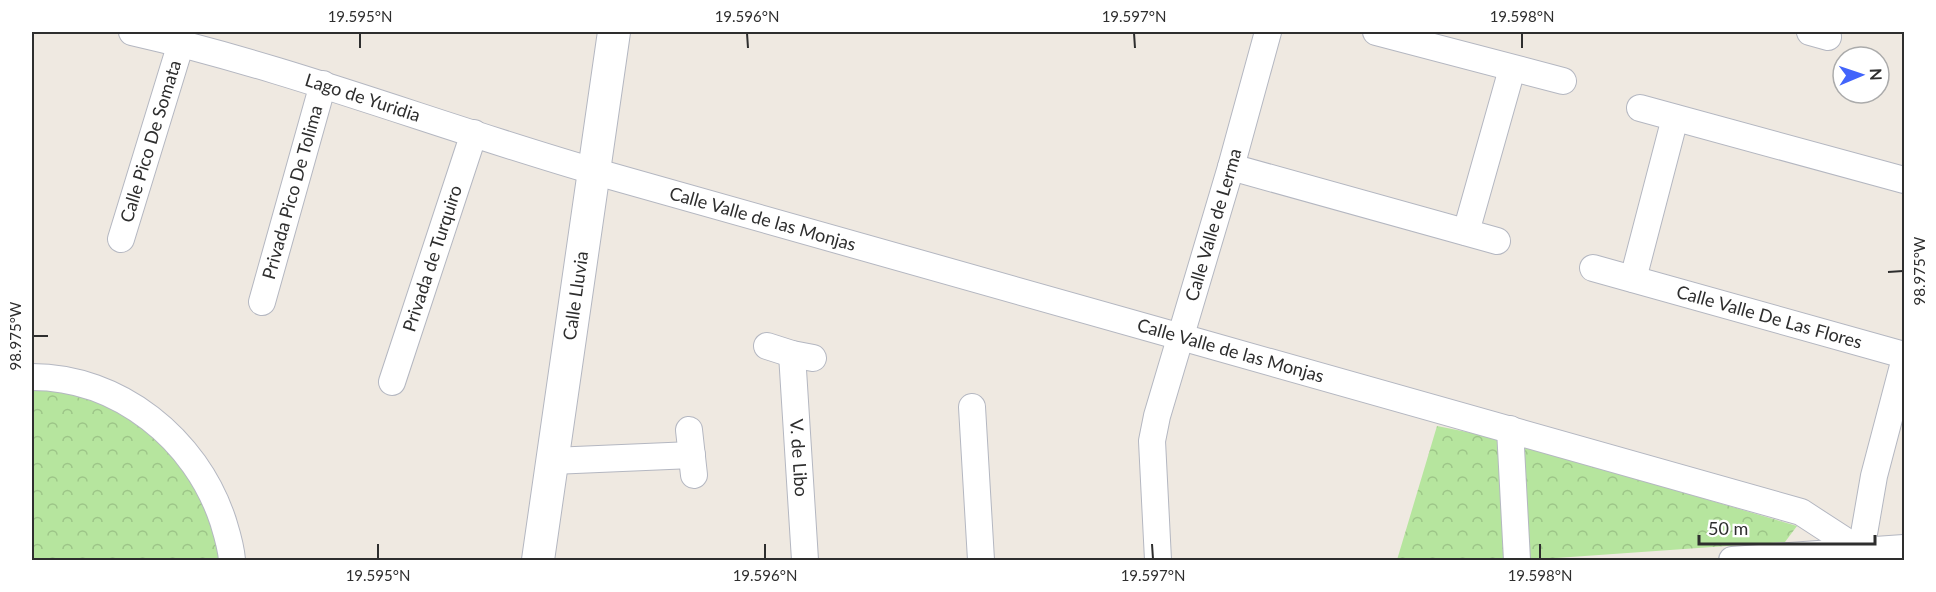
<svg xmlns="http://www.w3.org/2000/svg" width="1936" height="592" viewBox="0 0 1936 592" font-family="Lato,sans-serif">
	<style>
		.park { fill: url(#park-crowns) }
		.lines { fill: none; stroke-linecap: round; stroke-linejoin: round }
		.minor-casing { stroke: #b4b7c1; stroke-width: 28 }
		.tertiary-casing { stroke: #b4b7c1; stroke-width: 34 }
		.minor { stroke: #fff; stroke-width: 26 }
		.tertiary { stroke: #fff; stroke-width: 32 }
		.ticks { fill: none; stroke: #2e2e2e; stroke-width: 2 }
		.labels { text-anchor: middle; stroke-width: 5; stroke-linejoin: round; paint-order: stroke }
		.street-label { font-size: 18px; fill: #2e2e2e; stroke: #fff }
		.neatline { fill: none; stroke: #2e2e2e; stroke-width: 2 }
		.ticks-label { font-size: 15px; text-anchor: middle; fill: #2e2e2e }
	</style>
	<defs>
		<pattern id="park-crowns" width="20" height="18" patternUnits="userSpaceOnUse" patternTransform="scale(1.5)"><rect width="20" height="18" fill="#b6e59e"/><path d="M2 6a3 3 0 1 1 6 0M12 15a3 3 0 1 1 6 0" fill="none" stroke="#9dc588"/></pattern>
	</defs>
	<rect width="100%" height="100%" fill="#efe9e1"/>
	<path class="park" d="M32,389C94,393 145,416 182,467C188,474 194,482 199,490C210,511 216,537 220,560H32Z
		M1437,426L1502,439L1506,556L1501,560H1397Z
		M1522,445L1797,526L1785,542L1528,560Z"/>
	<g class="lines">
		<defs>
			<g id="minor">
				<path id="s1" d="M132,32C291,68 443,128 600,173C1000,287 1401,398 1801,512L1861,551"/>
				<path d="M1376,32L1563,81"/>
				<path d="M1810,32L1828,37"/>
				<path d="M1640,108L1904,180"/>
				<path d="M1231,167L1497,241"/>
				<path d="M1466,232L1512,69"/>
				<path id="s2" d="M121,239L181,43"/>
				<path id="s3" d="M1593,268L1904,355"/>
				<path d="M1633,279L1675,118"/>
				<path id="s4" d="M262,302L323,84"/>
				<path d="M767,346L792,354L813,358"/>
				<path id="s5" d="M792,354L805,560"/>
				<path d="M32,377C119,377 196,439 223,521C227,534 231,546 232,560"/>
				<path id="s6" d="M392,382L474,133"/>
				<path d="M972,407L981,560"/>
				<path d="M1510,429L1517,560"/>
				<path d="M689,430L694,475"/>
				<path d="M552,461L692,455"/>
				<path id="s7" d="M1158,560L1152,441L1157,416L1231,167L1268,32"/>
				<path d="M1732,560L1904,548"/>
				<path d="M1861,560V551L1874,476L1904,362"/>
			</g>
			<g id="tertiary">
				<path id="s8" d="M538,560L614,32"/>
			</g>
		</defs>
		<use href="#minor" class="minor-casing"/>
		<use href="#tertiary" class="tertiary-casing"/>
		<use href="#minor" class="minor"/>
		<use href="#tertiary" class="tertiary"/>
	</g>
	<path class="ticks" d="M360,33V48M747,33L748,48M1134,33L1135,48M1522,33V48M1888,272L1903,271M33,336H48M378,544V559M765,544V559M1152,544L1153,559M1540,544V559"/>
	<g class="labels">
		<g class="street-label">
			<text dy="6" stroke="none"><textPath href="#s1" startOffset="240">Lago de Yuridia</textPath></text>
			<text dy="6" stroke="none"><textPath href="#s2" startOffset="102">Calle Pico De Somata</textPath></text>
			<text dy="6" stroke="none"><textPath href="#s4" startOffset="114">Privada Pico De Tolima</textPath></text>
			<text dy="6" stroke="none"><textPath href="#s1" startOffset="658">Calle Valle de las Monjas</textPath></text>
			<text dy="6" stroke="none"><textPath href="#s7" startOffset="344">Calle Valle de Lerma</textPath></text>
			<text dy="6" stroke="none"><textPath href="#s6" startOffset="130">Privada de Turquiro</textPath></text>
			<text dy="6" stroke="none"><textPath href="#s8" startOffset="267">Calle Lluvia</textPath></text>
			<text dy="6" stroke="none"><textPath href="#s3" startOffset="183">Calle Valle De Las Flores</textPath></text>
			<text dy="6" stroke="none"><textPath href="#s1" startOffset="1144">Calle Valle de las Monjas</textPath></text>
			<text dy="6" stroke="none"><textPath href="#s5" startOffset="104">V. de Libo</textPath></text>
		</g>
	</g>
	<rect width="1936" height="592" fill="none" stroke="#ffffff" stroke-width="66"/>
	<g transform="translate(1861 75) rotate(88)"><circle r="28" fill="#ffffff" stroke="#ababab" stroke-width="1.5"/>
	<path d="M0-4.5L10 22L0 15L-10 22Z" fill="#4264fb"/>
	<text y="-9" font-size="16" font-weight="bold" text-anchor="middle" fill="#2e2e2e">N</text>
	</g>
	<path d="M1699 535v9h176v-9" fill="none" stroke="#2e2e2e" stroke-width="3"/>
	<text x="1708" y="535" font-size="18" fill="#2e2e2e" stroke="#ffffff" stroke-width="4.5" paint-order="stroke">50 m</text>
	<rect x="33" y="33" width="1870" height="526" class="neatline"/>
	<g class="ticks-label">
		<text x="360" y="22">19.595°N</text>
		<text x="747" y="22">19.596°N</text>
		<text x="1134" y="22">19.597°N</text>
		<text x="1522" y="22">19.598°N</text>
		<text transform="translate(1920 271) rotate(-90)" y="5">98.975°W</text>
		<text transform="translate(16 336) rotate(-90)" y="5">98.975°W</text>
		<text x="378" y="581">19.595°N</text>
		<text x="765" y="581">19.596°N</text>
		<text x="1153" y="581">19.597°N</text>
		<text x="1540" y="581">19.598°N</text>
	</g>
</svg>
